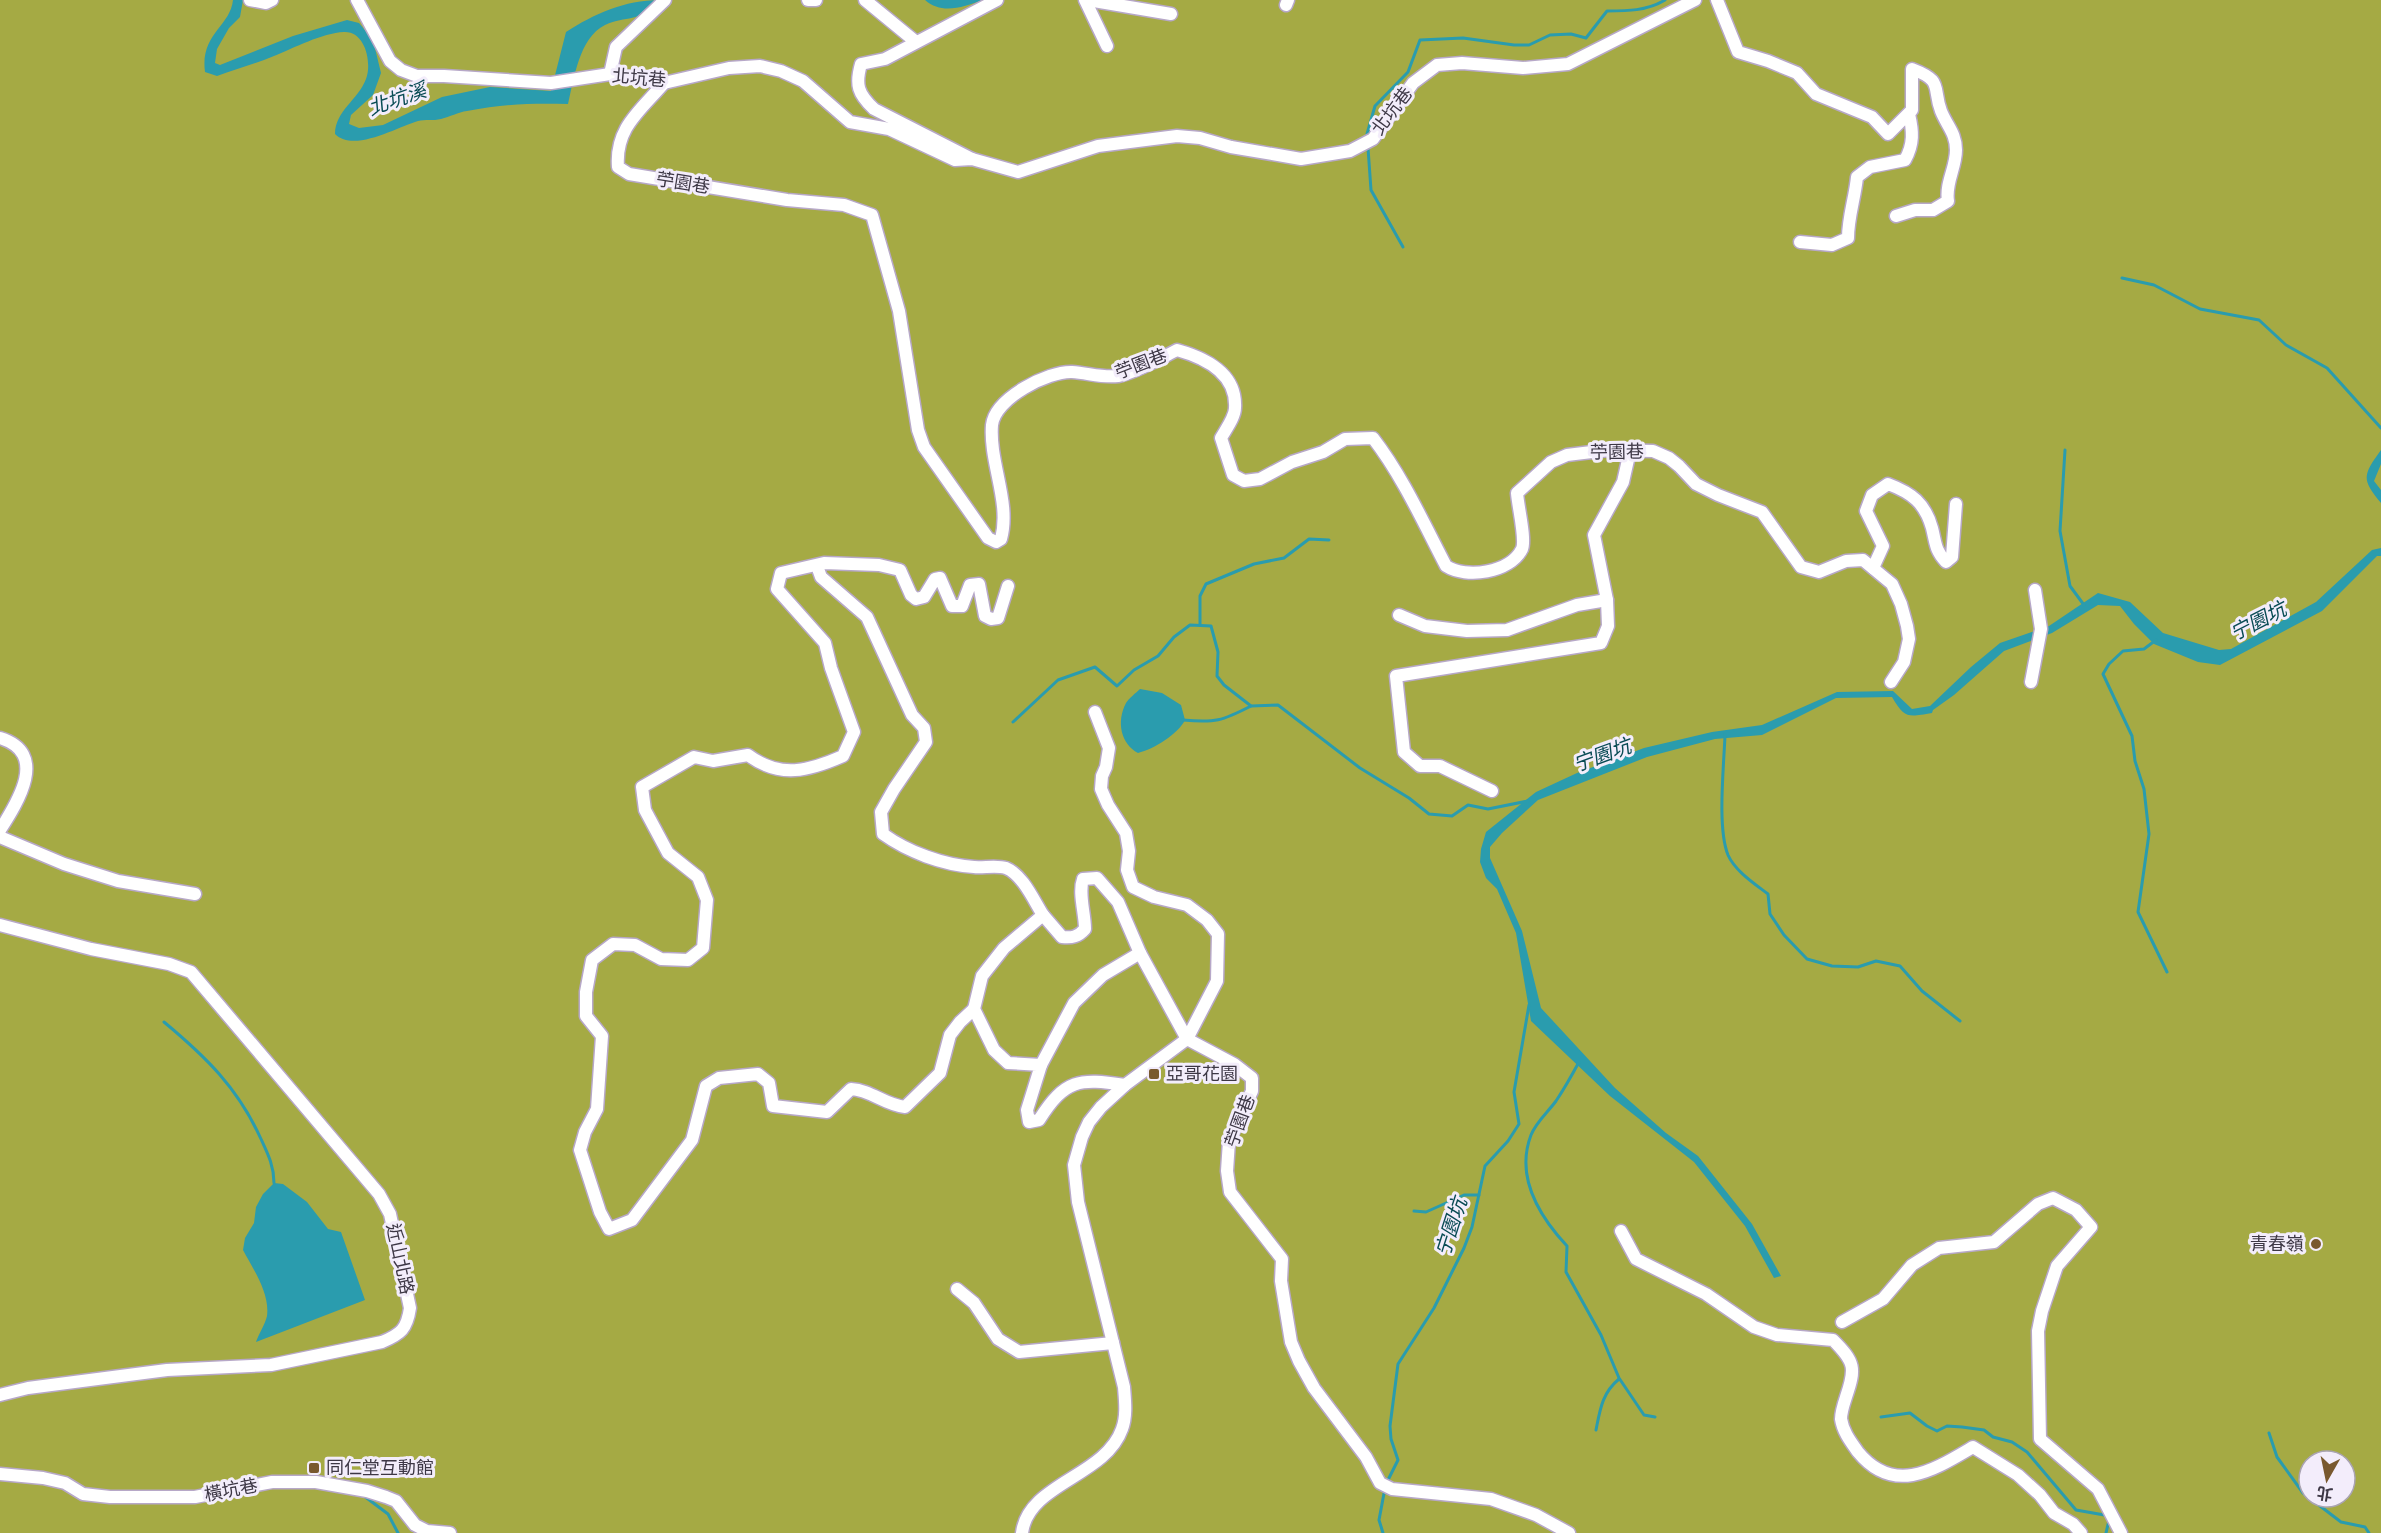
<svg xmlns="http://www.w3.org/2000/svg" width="2381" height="1533" font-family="'Source Serif 4','Noto Sans TC',serif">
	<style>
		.forest { fill: #a5aa44; fill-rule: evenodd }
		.water { fill: #2a9cae }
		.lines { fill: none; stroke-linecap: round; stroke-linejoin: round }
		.stream { stroke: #2a9cae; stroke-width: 3 }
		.minor-casing { stroke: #b7a8c8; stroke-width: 15 }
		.minor { stroke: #fff; stroke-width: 12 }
		.poi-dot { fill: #79592f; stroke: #f3edfb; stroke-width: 2 }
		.labels { text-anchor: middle; stroke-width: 6; stroke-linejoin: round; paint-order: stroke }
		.street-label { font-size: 18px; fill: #3d3745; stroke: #f3edfb }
		.poi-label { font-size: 18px; fill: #3d3745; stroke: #f3edfb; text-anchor: start }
		.water-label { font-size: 20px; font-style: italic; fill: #094b54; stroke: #f3edfb }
	</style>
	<rect width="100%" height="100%" fill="#ebdbfd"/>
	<path class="forest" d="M0 0H2381V1533H0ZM2309 1461H2345V1497H2309Z"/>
	<g class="water">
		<path d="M233 0H243L240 17 229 28 217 49 215 63 220 65 293 36 347 20 359 23 373 40 381 73 373 95 351 115 349 124 359 128 383 125 442 97 490 87 551 91 566 32C594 14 625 0 659 0 638 24 627 15 605 25 579 38 574 79 568 104 531 103 504 104 467 111 458 112 450 117 441 119 433 121 425 119 418 121 397 127 354 153 335 134 335 111 358 100 366 79 372 64 366 31 344 32 322 33 294 48 274 56 255 64 236 69 217 76L205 72C200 34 230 27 233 0Z"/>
		<path d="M925 0H983C963 7 942 15 925 0Z"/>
		<path d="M2381 450V464L2374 481 2381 490V503C2361 479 2363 475 2381 450Z"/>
		<path d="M2381 548V556H2377L2322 611 2220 665 2198 662 2154 644 2134 624 2120 606 2098 605 2052 633 2004 651 1954 695 1933 710 1932 713C1908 717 1905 719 1892 697L1836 698 1762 735 1715 739 1647 757 1538 800 1502 833 1490 847V858L1522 931 1541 1008 1615 1088 1666 1133 1698 1156 1752 1224 1781 1276 1774 1278 1745 1226 1694 1162 1610 1096 1531 1021 1516 933 1497 889 1486 878 1480 862 1481 849 1486 832 1536 792 1577 773 1644 748 1712 732 1762 725 1837 692 1893 691 1912 709 1930 706 1971 667 2000 643 2049 626 2098 593 2130 602 2163 633 2219 650 2231 649 2316 602 2372 550Z"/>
		<path d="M1140 689 1162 693 1181 705 1185 720C1178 734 1154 749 1138 753 1121 744 1116 722 1126 703 1129 698 1136 693 1140 689Z"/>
		<path d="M274 1183 283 1184 307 1202 328 1229 341 1232 365 1300 256 1342C259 1333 265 1325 267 1316 270 1293 253 1269 243 1250L245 1238 254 1223 256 1207 263 1194Z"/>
	</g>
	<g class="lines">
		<g class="stream">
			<path d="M1367 134 1375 106 1408 72 1420 40 1463 38 1514 45H1529L1550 35 1571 34 1586 38 1607 11C1627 11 1647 11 1665 0"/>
			<polyline points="1368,148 1371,190 1403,247"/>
			<polyline points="2122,278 2154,285 2200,309 2259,320 2286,345 2327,368 2381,428"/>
			<polyline points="2065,450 2060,531 2070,586 2084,605"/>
			<polyline points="1200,625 1200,596 1206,584 1254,564 1284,558 1309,539 1329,540"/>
			<polyline points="2156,640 2144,649 2123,651 2109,664 2103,674 2132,736 2135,761 2144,789 2149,834 2138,912 2167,972"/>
			<path d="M1183 720C1215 723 1222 721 1251 706"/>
			<polyline points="1013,722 1058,680 1095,667 1117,686 1134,670 1158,656 1174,637 1190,625 1211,626 1218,652 1217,676 1224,685 1251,706 1278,705 1360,768 1409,798 1429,814 1452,816 1468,805 1488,809 1528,801"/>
			<path d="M1725 735C1724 765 1717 828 1728 855 1735 871 1755 884 1768 894L1770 914 1784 935 1807 959 1832 966 1858 967 1876 961 1900 966 1922 991 1960 1021"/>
			<path d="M164 1022C206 1057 238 1088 261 1139 268 1154 274 1166 274 1183"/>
			<path d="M1579 1062C1572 1075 1564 1089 1556 1101 1548 1112 1536 1122 1531 1135 1515 1177 1539 1216 1567 1246L1566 1272 1601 1335 1619 1378 1644 1415 1655 1417"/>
			<polyline points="1414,1211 1426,1212 1464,1195 1479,1195"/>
			<polyline points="1881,1417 1910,1413 1927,1426 1937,1431 1947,1426 1962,1427 1984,1430 1993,1437 2012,1442 2027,1452 2076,1510 2110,1516 2106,1533"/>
			<path d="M1596 1430C1600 1410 1602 1393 1619 1379"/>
			<polyline points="2269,1433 2277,1457 2303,1493 2341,1522 2365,1527 2369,1533"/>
			<polyline points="1387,1482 1398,1460 1391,1439 1390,1426 1398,1364 1434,1308 1464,1248 1472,1227 1485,1166 1508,1141 1519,1124 1514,1092 1529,1005"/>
			<polyline points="364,1496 388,1514 398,1533"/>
			<polyline points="1383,1533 1379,1520 1385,1488"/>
		</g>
		<defs>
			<g id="minor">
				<polyline points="250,0 266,3 272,0"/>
				<polyline points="357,0 390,61 401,70 417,76 444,76 551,83 610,74 664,83 729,68 760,66 781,71 803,81 850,122 889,129 955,160 972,159 1018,172 1098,146 1177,136 1200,138 1231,147 1301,159 1350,151 1373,139 1413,83 1437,65 1462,63 1523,68 1568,64 1695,0"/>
				<polyline points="808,0 816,0"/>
				<polyline points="865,0 916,42"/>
				<polyline points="1085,0 1107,46"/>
				<polyline points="1088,0 1171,14"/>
				<path d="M1717 0 1738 52 1768 61 1797 73 1816 94 1872 117 1888 134 1912 110V69C1944 81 1932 87 1941 111 1947 126 1956 133 1956 150 1956 168 1945 183 1948 201L1933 210H1915L1896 216"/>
				<polyline points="1286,5 1288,0"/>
				<polyline points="610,74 616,47 665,0"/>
				<path d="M664 83C640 111 615 128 618 167L629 174 787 200 844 205 872 215 899 311 918 430 924 447 988 538 996 542 1001 539C1011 502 989 463 992 425 995 398 1048 371 1072 372 1088 373 1102 378 1118 376 1135 373 1161 358 1177 350 1206 358 1237 374 1235 408 1235 417 1226 429 1221 438L1233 475 1244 481 1260 479 1292 462 1323 452 1345 439 1373 438C1403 477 1423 522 1446 566 1466 579 1510 573 1522 549 1526 539 1518 507 1517 493L1551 462 1567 455 1608 450 1653 451 1669 458 1679 466 1696 484 1718 495 1762 512 1801 567 1819 572 1846 561 1863 560 1892 584 1901 604 1907 626 1909 639 1904 662 1891 682"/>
				<path d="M972 159 874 109C858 94 855 85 861 64L885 59 997 0"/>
				<path d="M1800 242 1832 245 1848 238C1848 217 1855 198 1857 177L1870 167 1905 160C1914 144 1913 131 1909 114"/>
				<path d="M817 566 821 577 867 617 912 715 924 728 926 742 894 789 881 812 883 834C908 852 943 865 974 867 983 868 997 865 1006 868 1023 875 1034 901 1043 915L1004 948 982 976 974 1009 994 1050 1008 1063 1041 1065 1027 1110 1029 1122 1039 1120C1065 1079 1079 1078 1125 1085"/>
				<path d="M1873 568 1883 546 1866 511 1872 495 1888 484C1912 493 1925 503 1932 528 1936 544 1935 550 1946 562L1952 557 1956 504"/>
				<polyline points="1399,615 1425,626 1467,631 1507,630 1577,605 1607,600"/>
				<polyline points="2031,682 2041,629 2035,590"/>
				<polyline points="1095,712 1109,748 1106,767 1102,776 1101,789 1108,805 1126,833 1129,851 1127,870 1133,887 1154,897 1187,905 1207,920 1218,934 1217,981 1187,1039"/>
				<path d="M0 738C49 753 18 802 0 830"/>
				<polyline points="1492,791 1440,766 1420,766 1404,752 1396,676 1601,643 1608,626 1607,600 1594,535 1623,482 1630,451"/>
				<polyline points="0,837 64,864 118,881 195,894"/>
				<path d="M1043 915 1062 937C1072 938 1078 937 1085 929 1085 913 1078 893 1083 879L1097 878 1118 902 1140 953 1187 1039"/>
				<path d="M0 925 91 949 169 964 191 972 379 1194 390 1214 410 1308C407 1329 401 1334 382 1342L271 1365 167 1370 28 1388 0 1395"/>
				<path d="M974 1009 960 1022 950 1035 940 1073 905 1107C885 1105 871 1090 851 1089L827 1112 773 1106 769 1083 758 1074 719 1078 706 1086 692 1140 632 1220 609 1229 600 1212 580 1150 585 1132 597 1109 602 1036 586 1016V992L592 960 613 944 635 945 661 959 688 960 703 948 707 900 698 877 668 853 645 810 642 787 694 757 713 761 748 755C780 779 809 771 843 756L854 732 831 668 825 643 777 589 781 573 824 563 879 565 900 570 911 595 916 599 924 597 935 579 940 578 952 606H962L970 585 979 584 985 616 991 619 998 618 1008 586"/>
				<polyline points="1041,1065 1074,1003 1103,975 1140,953"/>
				<path d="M1621 1231 1636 1259 1706 1294 1754 1327 1777 1335 1833 1340C1855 1362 1856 1368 1846 1397 1844 1403 1841 1412 1841 1419 1843 1432 1851 1442 1858 1452 1894 1496 1934 1470 1973 1447L2018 1475 2040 1495 2054 1513 2073 1524 2081 1533"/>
				<polyline points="957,1289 974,1303 998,1339 1019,1352 1113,1343"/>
				<polyline points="1842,1322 1883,1299 1912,1265 1939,1248 1994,1242 2038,1204 2053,1198 2076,1210 2091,1227 2057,1266 2042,1311 2038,1331 2040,1439 2098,1489 2121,1533"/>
				<polyline points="0,1474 43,1478 65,1483 83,1494 110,1497 195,1497 272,1482 316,1482 367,1491 386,1497 396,1501 415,1525 427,1531 450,1533"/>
				<path d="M1022 1533C1028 1483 1105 1477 1122 1429 1127 1416 1125 1400 1124 1387L1078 1202 1074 1165 1082 1137 1089 1122 1101 1107 1125 1085 1187 1039 1234 1064 1252 1078V1091L1229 1141 1227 1171 1230 1192 1282 1259 1281 1281 1291 1342 1299 1361 1314 1388 1366 1457 1380 1483 1392 1489 1491 1499 1536 1515 1569 1533"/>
			</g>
		</defs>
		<use href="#minor" class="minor-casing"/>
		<use href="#minor" class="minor"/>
	</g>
	<g class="poi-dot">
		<rect x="1148" y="1068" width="12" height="12" rx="3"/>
		<circle cx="2316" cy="1244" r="6"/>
		<rect x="308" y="1462" width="12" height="12" rx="3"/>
	</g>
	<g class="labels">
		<g class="street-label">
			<text transform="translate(639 78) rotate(5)" y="6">北坑巷</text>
			<text transform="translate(1392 111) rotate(-53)" y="6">北坑巷</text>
			<text transform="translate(683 183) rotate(9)" y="6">苧園巷</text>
			<text transform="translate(1141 364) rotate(-21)" y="6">苧園巷</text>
			<text transform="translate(1617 452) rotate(-1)" y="6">苧園巷</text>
			<text transform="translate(1240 1121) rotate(-70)" y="6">苧園巷</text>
			<text transform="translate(400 1259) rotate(78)" y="6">近山北路</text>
			<text transform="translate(231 1490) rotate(-11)" y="6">橫坑巷</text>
		</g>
		<g class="poi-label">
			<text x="1166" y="1080">亞哥花園</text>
			<text x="2304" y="1250" text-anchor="end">青春嶺</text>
			<text x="326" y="1474">同仁堂互動館</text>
		</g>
		<g class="water-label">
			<text transform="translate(397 99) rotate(-19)" y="7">北坑溪</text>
			<text transform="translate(2258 621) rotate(-27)" y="7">宁園坑</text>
			<text transform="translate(1602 755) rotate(-20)" y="7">宁園坑</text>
			<text transform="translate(1451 1227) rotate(-72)" y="7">宁園坑</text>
		</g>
	</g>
	<g transform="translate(2327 1479) rotate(189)"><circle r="28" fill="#f3edfb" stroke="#aaa4b2" stroke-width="1.5"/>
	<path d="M0-4.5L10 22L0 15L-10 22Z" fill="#79592f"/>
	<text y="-9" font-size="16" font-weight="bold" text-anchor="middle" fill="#3d3745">北</text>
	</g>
</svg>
